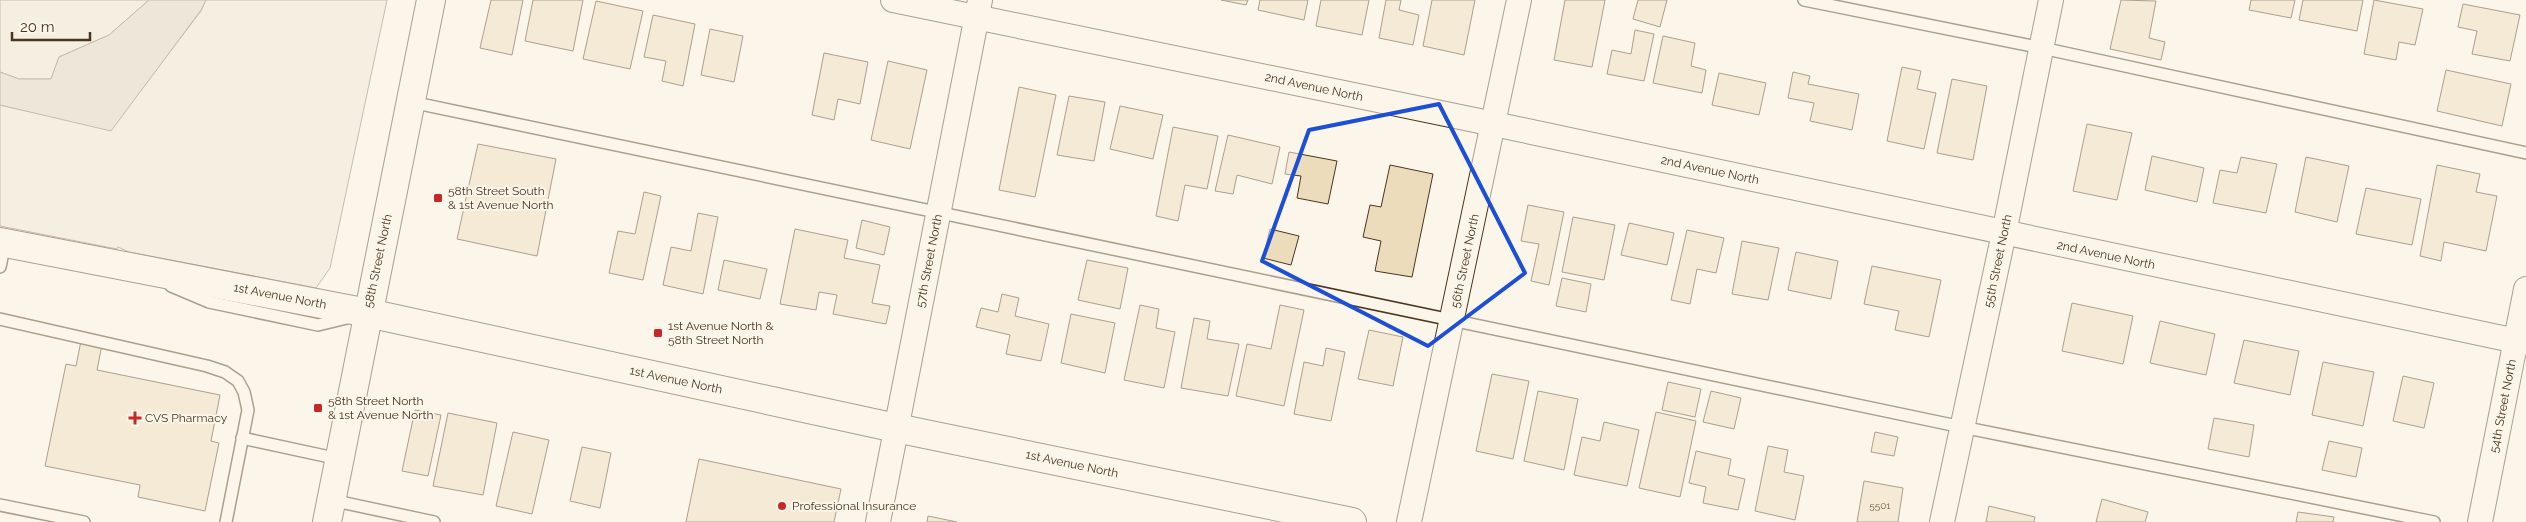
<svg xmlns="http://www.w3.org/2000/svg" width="2526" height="522" font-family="Raleway,sans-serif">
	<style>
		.green { fill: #ede6d9; stroke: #887966 }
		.water { fill: #dcd4c6; stroke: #887966 }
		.building { fill: #ecdcbc; stroke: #4a3520 }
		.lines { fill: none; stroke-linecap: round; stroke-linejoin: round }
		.service-casing { stroke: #4a3520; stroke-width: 14 }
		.minor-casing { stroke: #4a3520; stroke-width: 26 }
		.tertiary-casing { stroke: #4a3520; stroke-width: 30 }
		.primary-casing { stroke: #4a3520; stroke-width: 30 }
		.service { stroke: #fbf6e9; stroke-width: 11 }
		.minor { stroke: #fbf6e9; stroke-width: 24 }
		.tertiary { stroke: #fbf6e9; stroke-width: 28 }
		.primary { stroke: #fbf6e9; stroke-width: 28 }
		.marked { fill: none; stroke: #1d4ed8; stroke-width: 4; stroke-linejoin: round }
		.poi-dot { fill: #c62828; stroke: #fbf6e9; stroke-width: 2 }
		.labels { text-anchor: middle; stroke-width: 4; stroke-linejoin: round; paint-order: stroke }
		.number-label { font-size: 10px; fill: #725f47 }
		.street-label { font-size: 12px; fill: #4a3520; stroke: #fbf6e9 }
		.poi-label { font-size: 12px; fill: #4a3520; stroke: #fbf6e9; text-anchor: start }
	</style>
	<rect width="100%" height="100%" fill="#fbf6e9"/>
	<g class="green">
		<polygon points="0,0 149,0 109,35 59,57 51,79 19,79 0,72"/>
		<polygon points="206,0 387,0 330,268 316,288 129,252 118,247 117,249 0,226 0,105 111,130 201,11"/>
	</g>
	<polygon class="water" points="149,0 206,0 201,10 111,131 0,105 0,72 19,79 51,79 59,57 109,35"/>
	<g class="building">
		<polygon points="491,0 523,0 512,55 480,48"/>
		<polygon points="533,0 583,0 573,51 525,41"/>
		<polygon points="1221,0 1248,0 1246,5"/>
		<polygon points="1260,0 1308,0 1304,20 1258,10"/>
		<polygon points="1321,0 1369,0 1362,35 1316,26"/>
		<polygon points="1386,0 1401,0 1399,10 1419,15 1413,45 1379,38"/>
		<polygon points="1432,0 1475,0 1464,55 1423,46"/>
		<polygon points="1565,0 1605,0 1592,67 1554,60"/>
		<polygon points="1638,0 1667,0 1660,27 1633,19"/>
		<polygon points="2121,0 2156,1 2149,38 2165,42 2161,60 2110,49"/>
		<polygon points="2251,0 2295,0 2291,18 2249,10"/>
		<polygon points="2303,0 2363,0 2357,31 2299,20"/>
		<polygon points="2374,0 2423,9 2415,45 2399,42 2396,60 2364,54"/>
		<polygon points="596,1 643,11 630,69 583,59"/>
		<polygon points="2463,4 2520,15 2510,61 2472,54 2477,31 2458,27"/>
		<polygon points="653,15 695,24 683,86 662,81 666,61 644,57"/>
		<polygon points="710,29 743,36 734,82 701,75"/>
		<polygon points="1635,30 1654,34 1644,81 1607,74 1612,50 1631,54"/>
		<polygon points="1663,36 1695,43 1691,66 1706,70 1702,93 1653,83"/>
		<polygon points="824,53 868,62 860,104 838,99 834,120 812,115"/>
		<polygon points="888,61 927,70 910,149 871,140"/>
		<polygon points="1902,67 1921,71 1917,89 1936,93 1924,149 1887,141"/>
		<polygon points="2446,70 2511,84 2502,126 2437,111"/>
		<polygon points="1793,72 1810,76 1808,84 1859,94 1852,130 1810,121 1814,103 1788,98"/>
		<polygon points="1719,73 1766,83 1759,115 1712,105"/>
		<polygon points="1952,79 1987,86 1973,160 1937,153"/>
		<polygon points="1019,87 1056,95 1035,197 999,190"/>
		<polygon points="1069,96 1105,102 1094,161 1057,155"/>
		<polygon points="1120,106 1163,115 1153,159 1110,149"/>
		<polygon points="2087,124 2132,133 2117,200 2073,191"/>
		<polygon points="1173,127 1218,136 1207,189 1185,185 1178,221 1156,216"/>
		<polygon points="1228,135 1280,147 1272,184 1237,175 1233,194 1215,191"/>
		<polygon points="478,144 556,159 537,256 457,239"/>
		<polygon points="1289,152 1337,161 1328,204 1297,198 1301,176 1285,174"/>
		<polygon points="2152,156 2204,168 2197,202 2145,190"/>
		<polygon points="2241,157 2277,164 2266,213 2213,203 2220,170 2237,173"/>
		<polygon points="2306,157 2349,166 2337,222 2295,212"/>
		<polygon points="1390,165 1433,174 1412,277 1375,271 1381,241 1363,237 1370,205 1381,207"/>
		<polygon points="2437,165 2480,174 2476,192 2497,196 2486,251 2444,242 2441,261 2420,256"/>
		<polygon points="2366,188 2421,199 2412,245 2356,234"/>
		<polygon points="644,192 661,196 643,280 609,273 618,231 635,234"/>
		<polygon points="1528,205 1564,212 1549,285 1531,281 1539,244 1521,241"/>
		<polygon points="698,213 718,217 703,294 663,285 671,247 691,251"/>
		<polygon points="1573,217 1615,225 1604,280 1562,272"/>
		<polygon points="862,220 890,227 884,255 856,248"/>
		<polygon points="1629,223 1674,233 1667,265 1621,255"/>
		<polygon points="795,229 848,240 844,258 880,265 872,303 890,306 886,324 833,314 837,295 819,292 816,310 780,304"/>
		<polygon points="1270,229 1299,236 1291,265 1263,258"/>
		<polygon points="1687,230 1724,238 1716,273 1697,269 1690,304 1671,300"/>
		<polygon points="1742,241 1779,248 1768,300 1732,294"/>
		<polygon points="1796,252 1838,261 1831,299 1788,290"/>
		<polygon points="724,260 767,269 760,299 718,290"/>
		<polygon points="1087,260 1128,268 1120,309 1078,300"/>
		<polygon points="1872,266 1941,280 1929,337 1895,330 1899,311 1864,304"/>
		<polygon points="1562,278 1591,284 1586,312 1556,306"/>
		<polygon points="1002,294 1019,298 1015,316 1049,324 1041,361 1006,354 1010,335 976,327 981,308 998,312"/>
		<polygon points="2072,303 2133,316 2123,364 2062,351"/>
		<polygon points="1140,305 1159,309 1156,328 1175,332 1164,388 1124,380"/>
		<polygon points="1280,305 1304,310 1284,406 1236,396 1247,344 1271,349"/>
		<polygon points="1071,314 1115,323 1105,373 1061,363"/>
		<polygon points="1194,318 1210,321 1207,339 1239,344 1228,396 1181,388"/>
		<polygon points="2160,321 2215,334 2206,375 2150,363"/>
		<polygon points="1369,330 1403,337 1393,386 1358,379"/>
		<polygon points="2244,340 2299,351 2290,395 2234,383"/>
		<polygon points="81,341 102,345 97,370 220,395 211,441 219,443 205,511 138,497 140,485 45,466 66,364 76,366"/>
		<polygon points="1326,348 1345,352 1331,421 1294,414 1304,362 1323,366"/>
		<polygon points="2323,362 2374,372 2363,426 2312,415"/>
		<polygon points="1492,374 1529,381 1513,459 1476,451"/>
		<polygon points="2403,376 2434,383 2424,428 2393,421"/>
		<polygon points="1668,382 1701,389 1695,417 1662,410"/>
		<polygon points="1538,391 1578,399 1564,470 1524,461"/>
		<polygon points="1711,391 1741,398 1734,429 1703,422"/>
		<polygon points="415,410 441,415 428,476 402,471"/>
		<polygon points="1656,412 1696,421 1680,497 1639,488"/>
		<polygon points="448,413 497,423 483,495 433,486"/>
		<polygon points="2214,418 2254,425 2249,457 2208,449"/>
		<polygon points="1604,422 1639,430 1627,486 1574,475 1582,437 1600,441"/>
		<polygon points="513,432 549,440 532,514 496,506"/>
		<polygon points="1875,432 1898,437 1894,456 1871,452"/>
		<polygon points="2329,441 2362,448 2356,477 2322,470"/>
		<polygon points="1768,446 1788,450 1784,472 1804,476 1795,520 1755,511"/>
		<polygon points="582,447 611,453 600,508 570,501"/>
		<polygon points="1696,451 1731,459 1728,475 1745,479 1738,510 1703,503 1706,487 1689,483"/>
		<polygon points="699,459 841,489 834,522 686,522"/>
		<polygon points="1864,481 1903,488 1898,522 1857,522"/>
		<polygon points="2102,499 2148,512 2145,522 2096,522"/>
		<polygon points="1989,506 2035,517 2034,522 1986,522"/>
		<polygon points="2298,512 2334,517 2333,522 2296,522"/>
		<polygon points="928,516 957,522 927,522"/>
	</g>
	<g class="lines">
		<defs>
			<g id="service">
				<polyline points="1804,0 2042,48 2526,153"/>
				<polyline points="411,102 1962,427 2434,522"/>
				<polyline points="0,267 5,243"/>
				<polyline points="171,286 209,302 318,325 351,317"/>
				<polyline points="0,319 207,366 225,372 238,381 244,392 248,410 226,522"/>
				<polyline points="242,438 339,459"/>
				<polyline points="331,500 434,522"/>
				<polyline points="0,505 84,522"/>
			</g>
			<g id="minor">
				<polyline points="893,0 1494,124 2526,343"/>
				<polyline points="878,522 980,0"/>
				<polyline points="1409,522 1519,0"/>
				<polyline points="1942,522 2004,233 2051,0"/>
				<polyline points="2480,522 2526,289"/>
			</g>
			<polyline id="tertiary" points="327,522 431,0"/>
			<polyline id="primary" points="0,242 368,313 896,428 1352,522"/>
		</defs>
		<use href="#service" class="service-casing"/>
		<use href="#minor" class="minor-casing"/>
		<use href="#tertiary" class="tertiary-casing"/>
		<use href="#primary" class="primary-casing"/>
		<use href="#service" class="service"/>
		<use href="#minor" class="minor"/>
		<use href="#tertiary" class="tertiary"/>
		<use href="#primary" class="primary"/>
	</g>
	<path d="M0 0H2526V522H0ZM1439 104 1525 273 1428 346 1262 261 1309 130Z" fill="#fbf6e9" fill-opacity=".55" fill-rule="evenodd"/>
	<path class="marked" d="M1439 104 1525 273 1428 346 1262 261 1309 130Z"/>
	<g class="poi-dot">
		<rect x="433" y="193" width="10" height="10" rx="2.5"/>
		<rect x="653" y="328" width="10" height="10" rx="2.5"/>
		<rect x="313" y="403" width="10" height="10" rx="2.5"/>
		<path d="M132.5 410.5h5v5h5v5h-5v5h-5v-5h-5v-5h5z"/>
		<circle cx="782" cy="506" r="5"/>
	</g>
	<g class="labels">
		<g class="number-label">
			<text x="1880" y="509">5501</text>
		</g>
		<g class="street-label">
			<text transform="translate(1314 87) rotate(12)" y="4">2nd Avenue North</text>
			<text transform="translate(1710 170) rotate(12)" y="4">2nd Avenue North</text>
			<text transform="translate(2106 255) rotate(12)" y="4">2nd Avenue North</text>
			<text transform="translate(378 261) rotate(-78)" y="4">58th Street North</text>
			<text transform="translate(929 261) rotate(-79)" y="4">57th Street North</text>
			<text transform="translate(1465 261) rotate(-78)" y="4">56th Street North</text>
			<text transform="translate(1998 261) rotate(-78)" y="4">55th Street North</text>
			<text transform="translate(280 296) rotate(11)" y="4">1st Avenue North</text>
			<text transform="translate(676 380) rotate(12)" y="4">1st Avenue North</text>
			<text transform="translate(2503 406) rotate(-79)" y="4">54th Street North</text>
			<text transform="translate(1072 464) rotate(12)" y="4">1st Avenue North</text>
		</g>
		<g class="poi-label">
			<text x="448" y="195">58th Street South<tspan x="448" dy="14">&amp; 1st Avenue North</tspan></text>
			<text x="668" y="330">1st Avenue North &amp;<tspan x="668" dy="14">58th Street North</tspan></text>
			<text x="328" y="405">58th Street North<tspan x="328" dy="14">&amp; 1st Avenue North</tspan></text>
			<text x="145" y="422">CVS Pharmacy</text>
			<text x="792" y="510">Professional Insurance</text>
		</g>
	</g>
	<path d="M12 32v8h78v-8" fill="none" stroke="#4a3520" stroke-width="2.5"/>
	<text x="20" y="32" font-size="15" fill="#4a3520" stroke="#fbf6e9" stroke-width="4" paint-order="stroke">20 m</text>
</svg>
